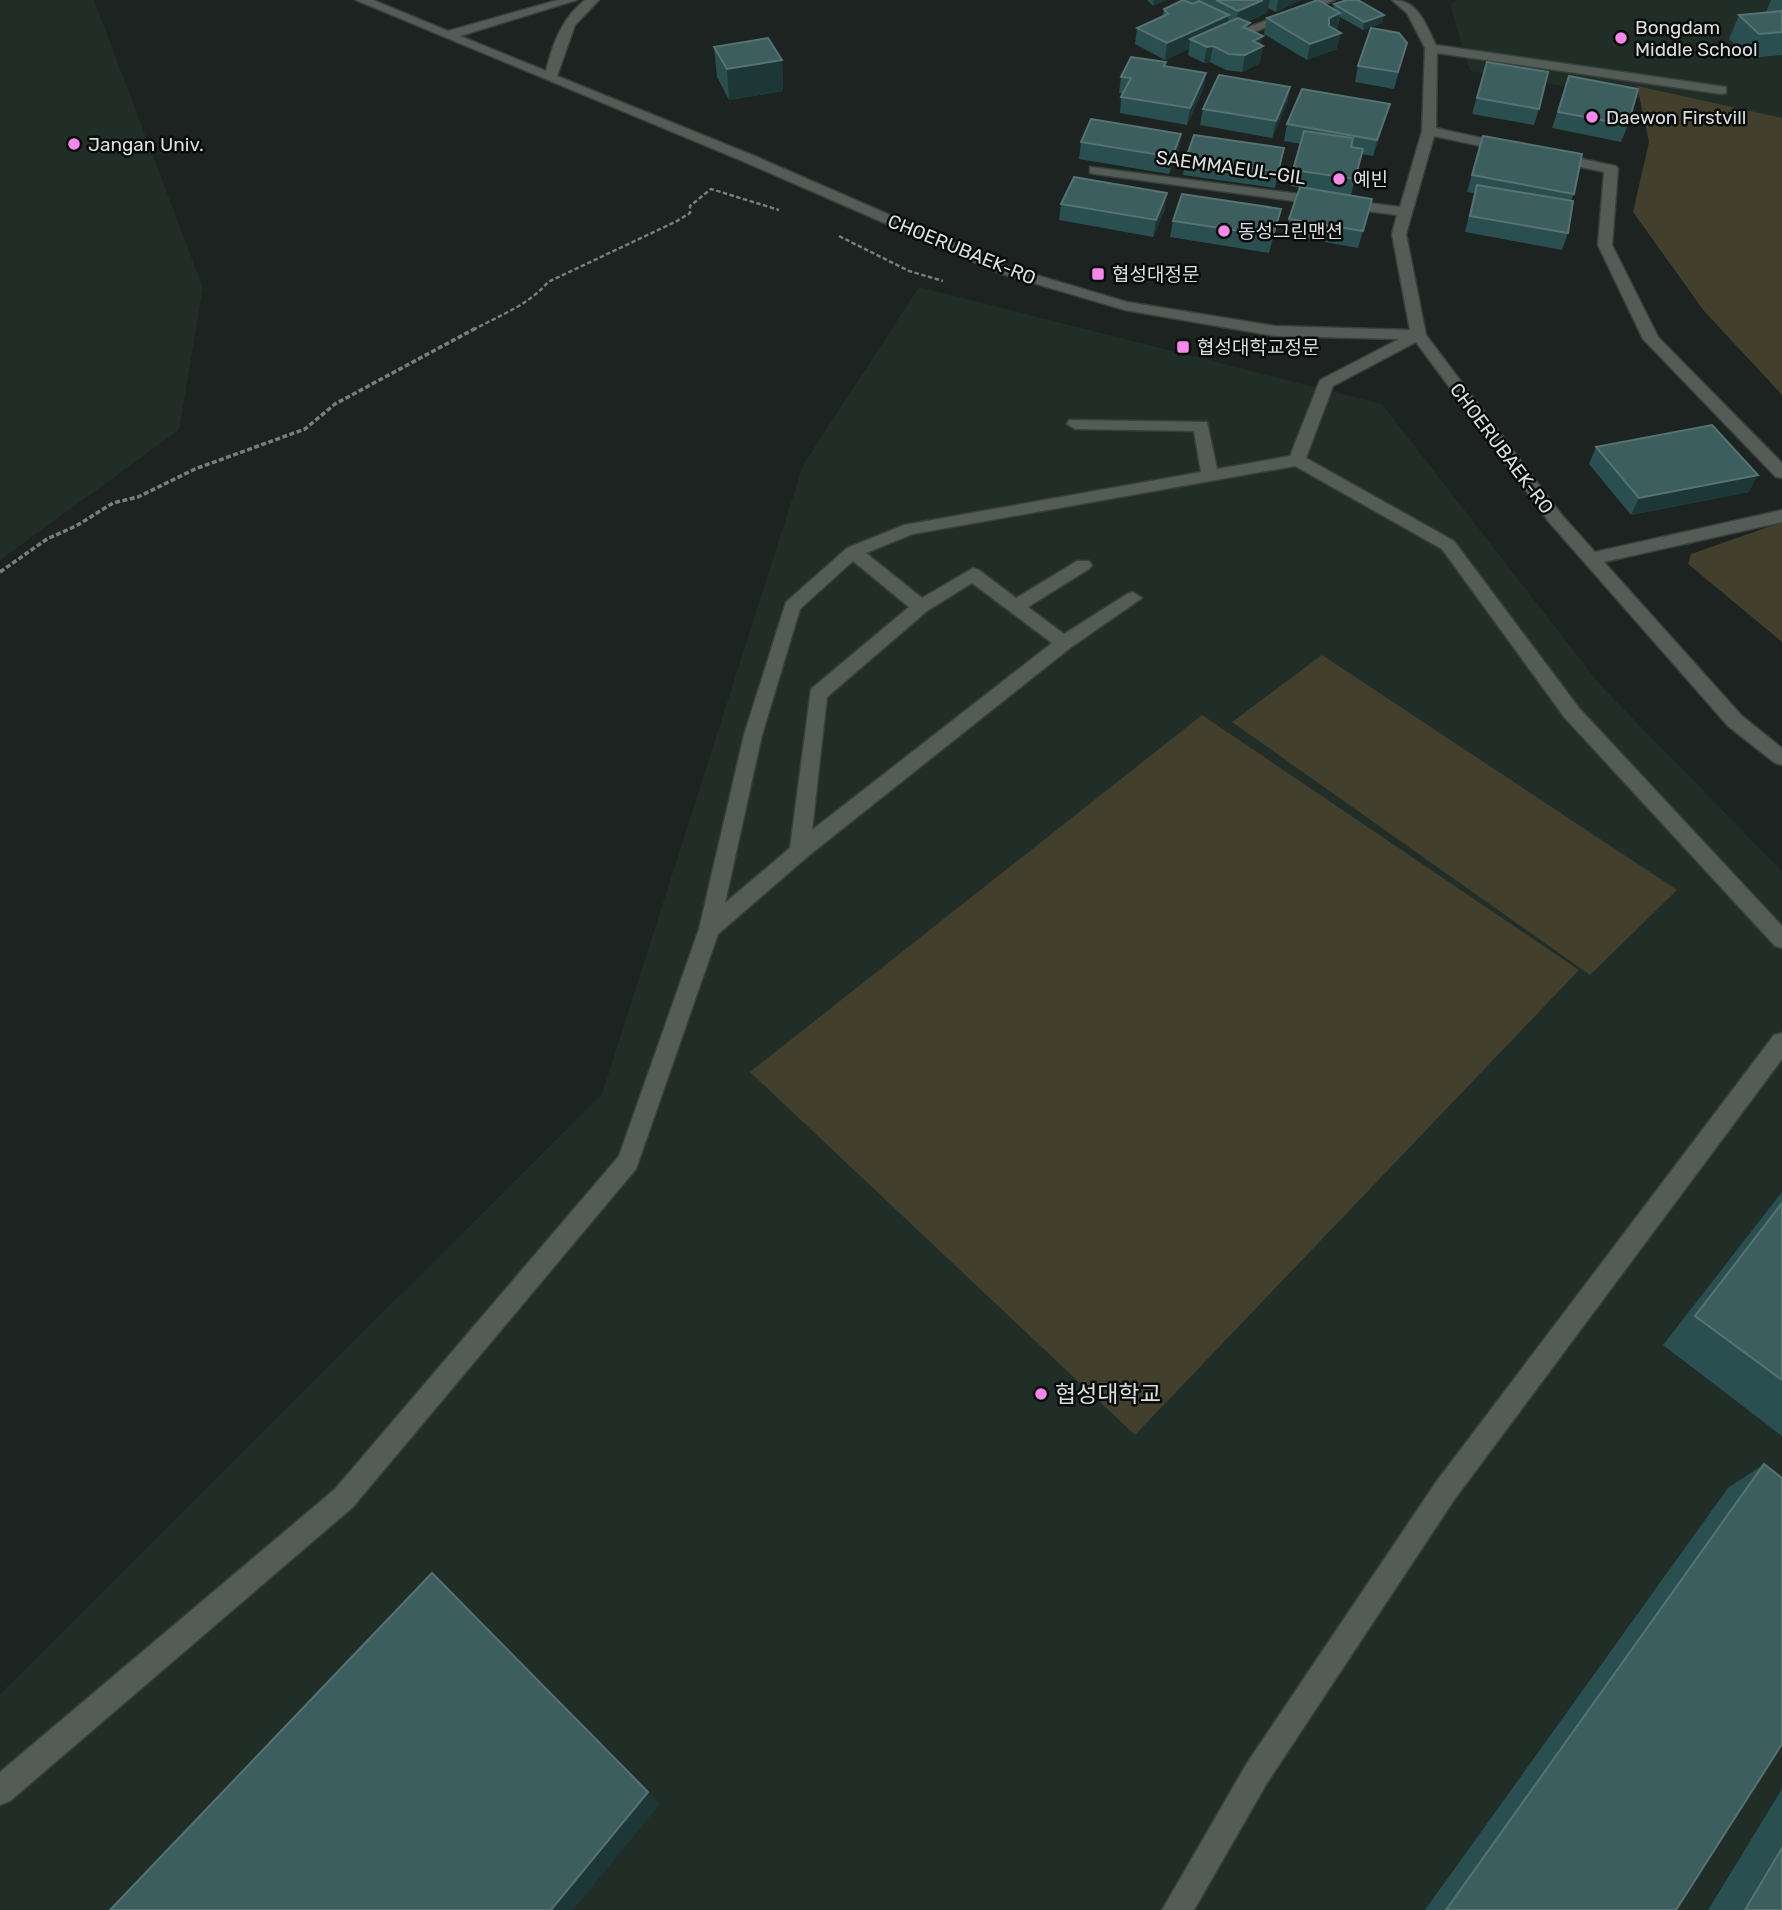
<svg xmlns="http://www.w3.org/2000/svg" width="1782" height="1910" font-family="Rubik,'Noto Sans KR',sans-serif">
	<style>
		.built { fill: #202e27 }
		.green { fill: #433f2d }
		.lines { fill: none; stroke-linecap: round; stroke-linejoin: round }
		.minor-casing { stroke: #393f3c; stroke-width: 3 }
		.path-far1 { stroke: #787e7b; stroke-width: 2.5; stroke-dasharray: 4.5 2.5; stroke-linecap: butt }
		.path { stroke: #787e7b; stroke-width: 3.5; stroke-dasharray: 5 2.5; stroke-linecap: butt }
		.minor { fill: #535c57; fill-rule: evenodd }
		.wall { fill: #2a4f50 }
		.shaded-wall { fill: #1d3736 }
		.building { fill: #3d5e5f; stroke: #567273; stroke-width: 2 }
		.poi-dot { fill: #f888ea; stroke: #090c0a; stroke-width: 2.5 }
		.labels { text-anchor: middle; stroke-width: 5; stroke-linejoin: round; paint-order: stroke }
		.far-poi-label { font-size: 19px; fill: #dadfdd; stroke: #090c0a; text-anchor: start }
		.far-street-label { font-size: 19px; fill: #dadfdd; stroke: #090c0a }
		.poi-label { font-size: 23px; fill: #dadfdd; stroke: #090c0a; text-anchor: start }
	</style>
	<rect width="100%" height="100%" fill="#1c2320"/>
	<g class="built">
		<polygon points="0,0 94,0 203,288 179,430 0,560"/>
		<polygon points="1456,0 1782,0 1782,121 1470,71 1450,5"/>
		<polygon points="919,287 1382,404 1601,686 1782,871 1782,1910 0,1910 0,1694 602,1094 803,465"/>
	</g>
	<g class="green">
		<polygon points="1637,86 1782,118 1782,395 1704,311 1633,212 1649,142"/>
		<polygon points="1782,522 1782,642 1688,564 1691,554"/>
		<polygon points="1322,655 1677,890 1590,975 1232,722"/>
		<polygon points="1202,715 1579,970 1135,1435 750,1072"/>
	</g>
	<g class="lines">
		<defs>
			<g id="minor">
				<path d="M356 0H373L448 31 558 0H577L460 36 546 71C553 43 562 18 585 0H599L575 25 557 76 757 157 1009 267 1127 302 1275 326 1410 330 1392 234 1397 215 1095 174 1090 173V167L1400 207 1422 131 1425 48 1407 13 1392 0C1419 0 1425 24 1436 45L1726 87V93L1721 94 1437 53 1436 128 1509 144 1516 148 1509 152 1434 136 1406 234 1426 335 1561 514 1595 552 1782 510V522L1604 562 1742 716 1782 748V765L1775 763 1728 726 1549 522 1416 342 1333 386 1306 458 1454 541 1579 708 1782 926V948L1775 946 1565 718 1442 549 1295 466 913 534 866 553 922 598 973 568 979 570 1016 598 1077 561H1089L1092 565 1089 569 1028 607 1064 634 1127 594 1133 592 1142 598 1070 648 807 857 718 934 636 1169 353 1507 10 1801 0 1805V1772L335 1489 619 1156 699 929 744 735 786 602 847 548 904 525 1201 472 1194 431 1075 429 1067 424 1069 420 1207 422 1217 469 1290 456 1320 380 1399 339 1275 336 1125 310 999 273 747 163ZM853 561 909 607 811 689 790 848 725 903 762 735 800 609ZM972 583 1052 643 812 830 827 697 927 611Z"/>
				<polygon points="1318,0 1335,0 1254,32 1246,32 1244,29"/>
				<polygon points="1554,153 1616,166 1618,169 1612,245 1658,337 1782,463 1782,478 1776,477 1643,339 1598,245 1604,172 1549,160 1547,157"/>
				<polygon points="1782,1033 1782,1059 1454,1500 1267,1783 1194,1910 1162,1910 1247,1763 1436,1482 1774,1035"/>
			</g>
		</defs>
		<use href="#minor" class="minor-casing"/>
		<g class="path-far1">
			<polyline points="839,236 909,271 943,281"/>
			<path d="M473 330C498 316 529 305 548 282L677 221 690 213V206L711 189 779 210"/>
		</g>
		<polyline class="path" points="0,572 47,539 76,526 113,503 138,497 195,469 305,429 335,404 476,328"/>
		<use href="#minor" class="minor"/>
	</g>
	<g class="wall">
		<polygon points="1147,0 1166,0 1153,6"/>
		<polygon points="1187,0 1301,0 1276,12 1268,8 1267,13 1247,22 1249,30 1261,45 1260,63 1242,72 1226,70 1210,62 1204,63 1188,55 1189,49 1165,60 1135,44 1137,28 1162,17 1164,9"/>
		<polygon points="1771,0 1782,0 1782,55 1749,58 1729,39 1739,15 1766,12"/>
		<polygon points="1334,4 1384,15 1382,23 1363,30 1340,17 1337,30 1336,30 1337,49 1307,60 1264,34 1267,18 1333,9"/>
		<polygon points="1407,43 1394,89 1355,82 1358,66"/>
		<polygon points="714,47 782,60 783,91 729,100 717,77"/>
		<polygon points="1487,62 1539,109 1534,125 1472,114"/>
		<polygon points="1166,66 1206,73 1203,89 1187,125 1120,113 1121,97 1123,94 1119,93 1121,77"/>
		<polygon points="1569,76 1628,125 1621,142 1552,128"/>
		<polygon points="1290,87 1287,103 1272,138 1200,125 1203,109"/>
		<polygon points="1385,120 1373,156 1361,154 1351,195 1372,199 1358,248 1286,235 1289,219 1300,188 1290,186 1301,144 1284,141 1287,124"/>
		<polygon points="1081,142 1179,150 1169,174 1079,159"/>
		<polygon points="1284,148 1275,188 1183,175 1186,158"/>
		<polygon points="1478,153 1574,194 1571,201 1568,233 1562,250 1465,232 1474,193 1467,192"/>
		<polygon points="1061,204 1165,209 1153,237 1059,220"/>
		<polygon points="1281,209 1269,253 1170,237 1173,221"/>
		<polygon points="1596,447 1749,492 1631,515 1589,464"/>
		<polygon points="1782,1192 1782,1436 1663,1345"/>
		<polygon points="1764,1464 1676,1910 1425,1910 1728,1488"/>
		<polygon points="1782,1789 1782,1910 1708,1910"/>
	</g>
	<g class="shaded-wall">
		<polygon points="1154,0 1166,0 1153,6"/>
		<polygon points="1263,0 1270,0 1267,13 1235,27 1238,11"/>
		<polygon points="1278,0 1301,0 1276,12"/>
		<polygon points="1340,13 1337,30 1325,34 1329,18"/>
		<polygon points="1229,15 1226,32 1190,39 1189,49 1165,60 1167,43"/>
		<polygon points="1384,15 1382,23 1363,30 1364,22"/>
		<polygon points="1341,33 1337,49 1307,60 1310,44"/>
		<polygon points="1263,36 1260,48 1263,46 1260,63 1242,72 1245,55 1253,41"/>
		<polygon points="1213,46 1210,62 1204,63 1207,47"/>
		<polygon points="782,60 783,91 729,100 727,69"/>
		<polygon points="1206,73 1203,89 1187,125 1190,108"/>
		<polygon points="1290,87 1287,103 1272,138 1276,121"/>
		<polygon points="1390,104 1385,120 1373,156 1377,140"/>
		<polygon points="1181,134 1179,150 1169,174 1172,157"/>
		<polygon points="1167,193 1165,209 1153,237 1156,220"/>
		<polygon points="1281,209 1277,225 1269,253 1273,236"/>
		<polygon points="1758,475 1749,492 1631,515 1639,498"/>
		<polygon points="648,1792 660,1804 573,1910 551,1910"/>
	</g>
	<g class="building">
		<polygon points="1183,0 1193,4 1199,1 1229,15 1167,43 1137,28 1168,14 1164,9"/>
		<polygon points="1216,0 1263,0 1238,11"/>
		<polygon points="1318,0 1340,13 1329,18 1329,26 1341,33 1310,44 1267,18"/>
		<polygon points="1347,0 1358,0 1384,15 1364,22 1334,4"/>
		<polygon points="1782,11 1782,32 1759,34 1739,15"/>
		<polygon points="1238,18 1250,23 1243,27 1263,36 1253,41 1263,46 1245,55 1229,54 1213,46 1207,47 1190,39"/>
		<polygon points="1371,28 1399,33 1407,43 1398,72 1358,66"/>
		<polygon points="768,38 782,60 727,69 714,47"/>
		<polygon points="1131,57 1166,62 1164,66 1206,73 1190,108 1121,97 1131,78 1121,77"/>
		<polygon points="1487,62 1548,72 1539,109 1477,98"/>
		<polygon points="1219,75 1290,87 1276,121 1203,109"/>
		<polygon points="1569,76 1638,89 1628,125 1558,112"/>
		<polygon points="1302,89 1390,104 1377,140 1287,124"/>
		<polygon points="1091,119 1181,134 1172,157 1081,142"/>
		<polygon points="1304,131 1353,138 1351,147 1363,149 1355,179 1293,170"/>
		<polygon points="1194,135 1284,148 1278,172 1186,158"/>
		<polygon points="1483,136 1582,154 1574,194 1472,175"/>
		<polygon points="1074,177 1167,193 1156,220 1061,204"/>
		<polygon points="1477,185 1573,201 1568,233 1470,216"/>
		<polygon points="1300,187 1372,199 1363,231 1289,219"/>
		<polygon points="1182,194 1281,209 1273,236 1173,221"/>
		<polygon points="1712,425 1758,475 1639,498 1596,447"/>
		<polygon points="1782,1203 1782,1380 1695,1316"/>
		<polygon points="1764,1464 1782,1478 1782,1744 1676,1910 1446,1910"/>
		<polygon points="432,1573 648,1792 551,1910 110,1910"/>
		<polygon points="1782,1848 1782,1910 1745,1910"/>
	</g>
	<g class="poi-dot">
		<circle cx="1621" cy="38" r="7"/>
		<circle cx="1592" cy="117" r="7"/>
		<circle cx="74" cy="144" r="7"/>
		<circle cx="1339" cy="179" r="7"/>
		<circle cx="1224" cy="231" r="7"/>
		<rect x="1091" y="267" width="14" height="14" rx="3.5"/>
		<rect x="1176" y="340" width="14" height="14" rx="3.5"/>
		<circle cx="1041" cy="1394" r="7"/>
	</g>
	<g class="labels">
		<g class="far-poi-label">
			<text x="1635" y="34">Bongdam<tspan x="1635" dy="22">Middle School</tspan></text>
			<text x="1606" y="124">Daewon Firstvill</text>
			<text x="88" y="151">Jangan Univ.</text>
			<text x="1353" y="186">예빈</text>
			<text x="1238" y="238">동성그린맨션</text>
			<text x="1112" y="281">협성대정문</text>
			<text x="1197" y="354">협성대학교정문</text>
		</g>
		<g class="far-street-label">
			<text transform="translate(1231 167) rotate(8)" y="7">SAEMMAEUL-GIL</text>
			<text transform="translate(962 249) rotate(22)" y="7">CHOERUBAEK-RO</text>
			<text transform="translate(1502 448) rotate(53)" y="7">CHOERUBAEK-RO</text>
		</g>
		<g class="poi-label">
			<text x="1055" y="1402">협성대학교</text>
		</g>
	</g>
</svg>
